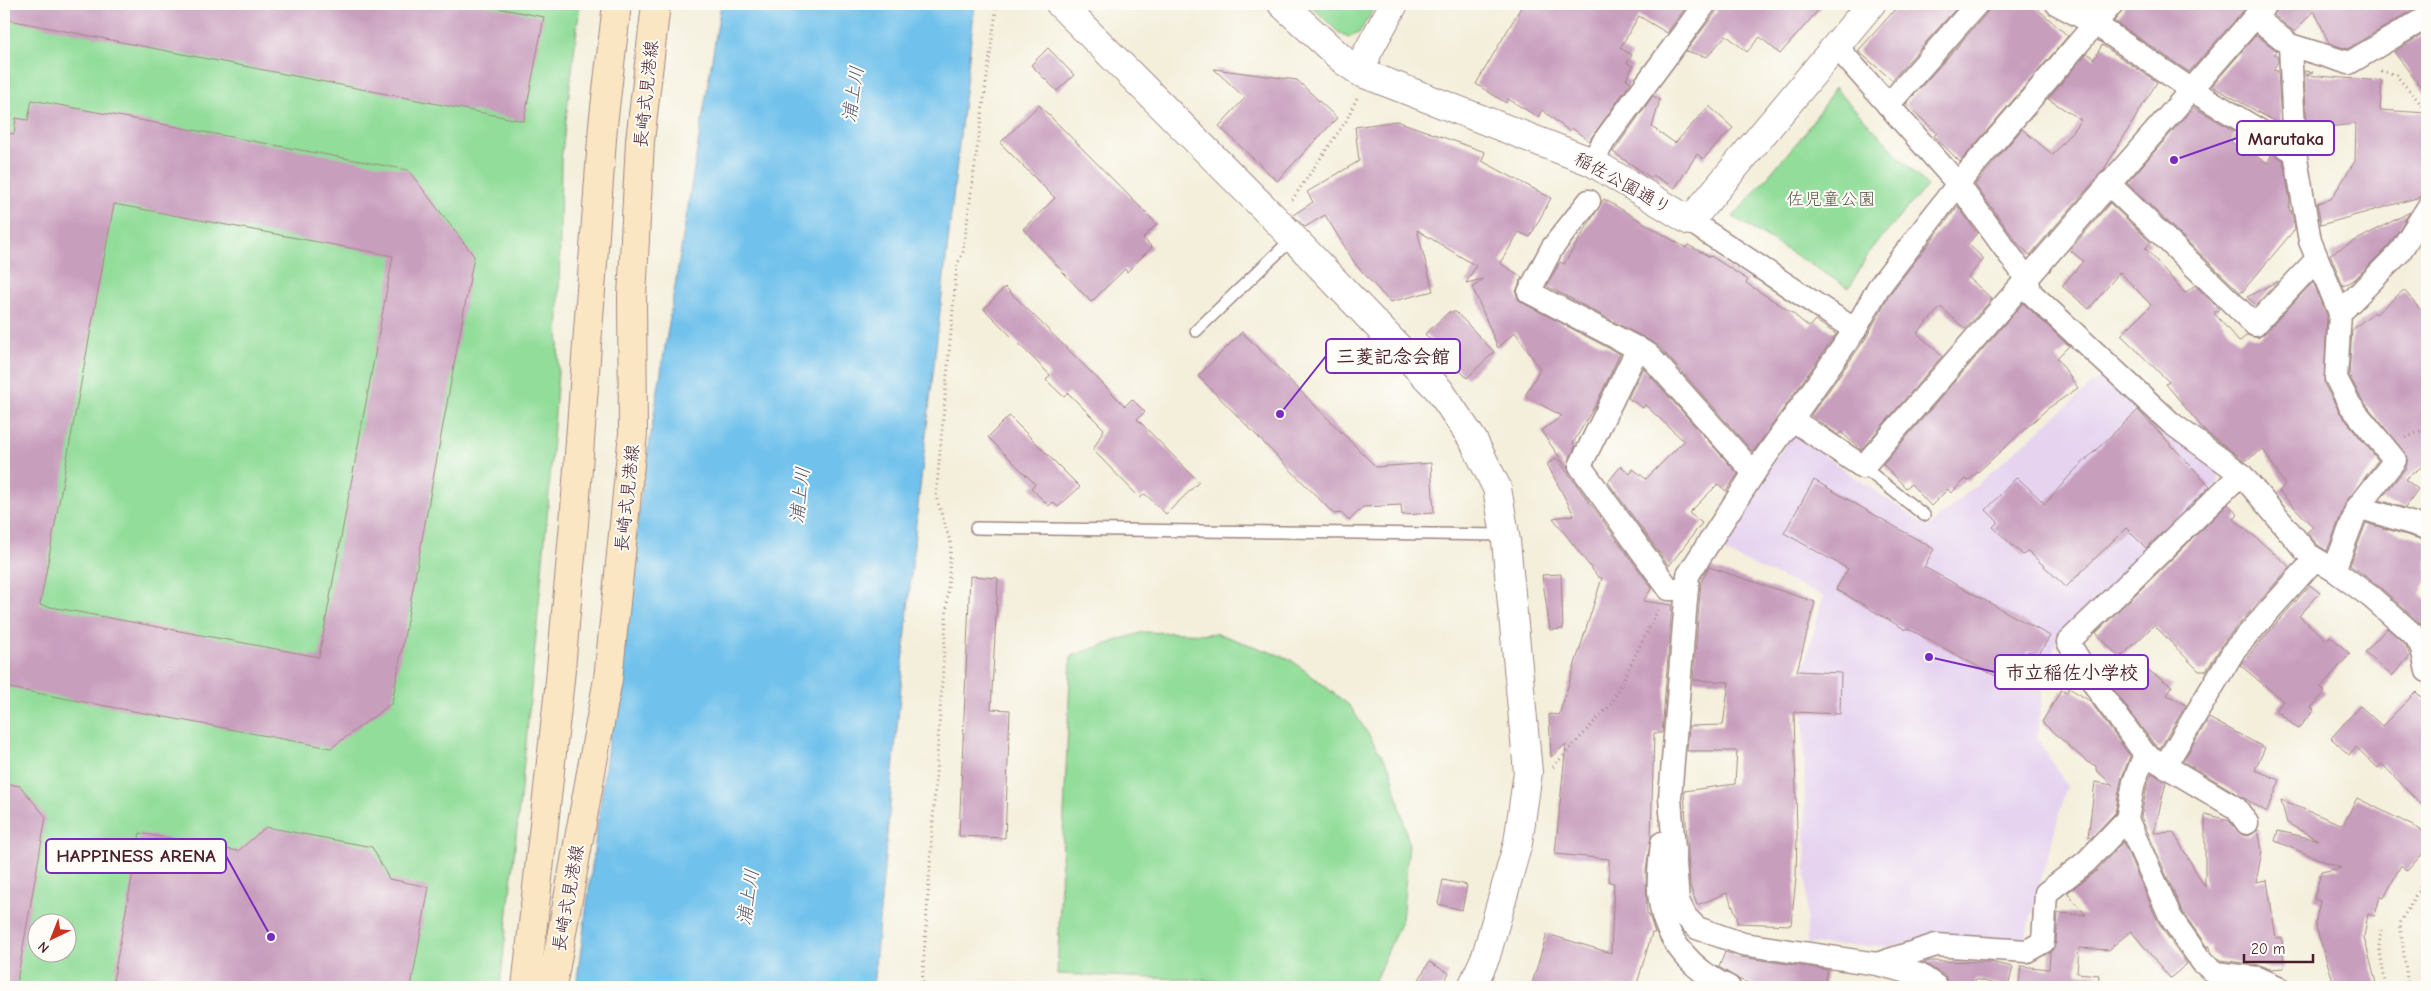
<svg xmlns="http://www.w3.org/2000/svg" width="2431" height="991" font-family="'Comic Neue','Klee One',sans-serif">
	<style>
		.built { fill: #e6d3f0 }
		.green { fill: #92dd9a; stroke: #6e7e62; fill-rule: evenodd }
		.water { fill: #70c1ec; stroke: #5d708c }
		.building { fill: #c89ebd; fill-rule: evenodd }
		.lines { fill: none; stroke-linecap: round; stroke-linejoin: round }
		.service-casing { stroke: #9f8783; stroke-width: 14 }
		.minor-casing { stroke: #9f8783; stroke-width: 25 }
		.tertiary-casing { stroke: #9f8783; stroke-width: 30 }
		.secondary-casing { stroke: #9f8783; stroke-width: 30 }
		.path { stroke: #9f8783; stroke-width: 3; stroke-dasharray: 1 4; stroke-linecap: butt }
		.service { stroke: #fff; stroke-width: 11 }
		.minor { stroke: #fff; stroke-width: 22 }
		.tertiary { stroke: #fff; stroke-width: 28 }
		.secondary { stroke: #fbe6c4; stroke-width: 28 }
		.labels { text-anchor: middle; stroke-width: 4; stroke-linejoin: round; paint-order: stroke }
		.street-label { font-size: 18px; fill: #4a1f2b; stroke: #fdfcf7 }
		.park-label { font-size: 18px; fill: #60584c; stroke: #fdfcf7 }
		.water-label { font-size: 19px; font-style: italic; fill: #57586f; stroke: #fdfcf7 }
		.leader { fill: none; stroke: #7b2cbf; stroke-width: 2 }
		.callout-dot { fill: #7b2cbf; stroke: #fdfcf7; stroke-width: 2 }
		.callout { fill: #fdfcf7; stroke: #7b2cbf; stroke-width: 2 }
		.callout-label { font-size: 19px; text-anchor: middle; font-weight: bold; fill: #4a1f2b }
	</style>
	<rect width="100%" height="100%" fill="#fdfcf7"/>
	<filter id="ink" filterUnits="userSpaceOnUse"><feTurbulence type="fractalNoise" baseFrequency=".02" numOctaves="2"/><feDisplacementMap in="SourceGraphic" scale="10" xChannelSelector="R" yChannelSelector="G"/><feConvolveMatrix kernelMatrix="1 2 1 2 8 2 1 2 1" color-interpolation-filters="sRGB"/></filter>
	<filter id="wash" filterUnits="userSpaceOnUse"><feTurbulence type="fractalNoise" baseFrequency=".0096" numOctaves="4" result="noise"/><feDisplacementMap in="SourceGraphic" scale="20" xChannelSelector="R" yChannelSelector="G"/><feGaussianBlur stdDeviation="1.12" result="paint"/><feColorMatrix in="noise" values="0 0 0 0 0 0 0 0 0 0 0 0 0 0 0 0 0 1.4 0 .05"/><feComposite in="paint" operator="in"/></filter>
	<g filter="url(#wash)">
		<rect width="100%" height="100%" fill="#f4efdb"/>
		<polygon class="built" points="2105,373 2160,424 2219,472 2218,484 2056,642 2044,681 2037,738 2067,786 2027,932 2023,941 1924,939 1888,947 1807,944 1803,673 1823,596 1717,549 1792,434 1928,527"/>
		<g class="green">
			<path d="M4 4H580L561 161 558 372 548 506 526 743 500 987H4ZM38 924H68V954H38Z"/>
			<polygon points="1309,4 1377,4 1359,33 1348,38 1338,32"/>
			<polygon points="1835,88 1927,186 1871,249 1849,288 1733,217 1805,133"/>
			<polygon points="1143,632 1219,634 1290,659 1350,706 1391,770 1409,844 1402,919 1372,987 1057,974 1071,656"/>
		</g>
		<polygon class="water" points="721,4 975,4 916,523 873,987 576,987 642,488"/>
		<g id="blocks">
			<g class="building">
				<polygon points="4,4 477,4 544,17 524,121 4,19"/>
				<polygon points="1523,4 1674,4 1684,10 1667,33 1639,16 1620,48 1632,55 1627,63 1633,66 1626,79 1631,82 1589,141 1572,128 1569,131 1542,110 1538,117 1508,99 1506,103 1476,84"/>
				<polygon points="1718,4 1824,4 1780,54 1760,37 1747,52 1726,35 1707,57 1686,51 1716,12"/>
				<polygon points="1900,4 1960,4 1892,80 1858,51"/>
				<polygon points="1990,4 2032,4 2068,36 1960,162 1934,136 1937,133 1906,104 1987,13"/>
				<polygon points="2125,4 2249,4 2189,72 2114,21 2122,12"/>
				<polygon points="2279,4 2427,4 2420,6 2347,49 2329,43 2314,10 2295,32 2274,15"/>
				<polygon points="2427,32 2427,95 2394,52"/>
				<polygon points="2256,35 2277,51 2274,54 2277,56 2278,62 2273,70 2278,71 2281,125 2212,86"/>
				<polygon points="2102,45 2157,82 2103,171 2030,255 2020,246 1975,185 2022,129 2053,155 2081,120 2048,99 2087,53 2094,59"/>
				<polygon points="1048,48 1074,75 1057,91 1031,65"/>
				<polygon points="1214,69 1297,80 1337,118 1277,181 1219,126 1245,98"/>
				<polygon points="2304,71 2313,72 2306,75 2382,81 2380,110 2427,113 2427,195 2321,225 2317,203 2331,199 2355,161 2356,124 2307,129"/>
				<polygon points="1653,96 1660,100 1652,127 1675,143 1709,106 1733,128 1703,159 1697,154 1675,188 1653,175 1651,178 1613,152"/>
				<path d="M32 100 408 170 474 256 392 703 331 748 4 687V132L14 134 16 118 28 120ZM114 204 393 256 319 657 40 605Z"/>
				<polygon points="1039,105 1157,224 1143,238 1152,247 1127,272 1125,269 1091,302 1023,229 1055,198 1000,143"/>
				<polygon points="2194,107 2236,132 2231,142 2268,163 2272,153 2283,160 2290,201 2289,211 2291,210 2295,229 2242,292 2240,292 2127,183"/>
				<polygon points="1397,121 1485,152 1482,161 1551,198 1530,237 1519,232 1500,263 1522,277 1516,292 1518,299 1523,303 1620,354 1596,404 1573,443 1575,446 1567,468 1541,431 1562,416 1525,396 1540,369 1515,332 1498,348 1473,288 1483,279 1466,283 1476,266 1417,230 1433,291 1390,302 1356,265 1325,215 1305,227 1293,215 1313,202 1307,192 1359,161 1355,127"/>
				<polygon points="1604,199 1686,248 1688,245 1710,257 1711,256 1748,280 1746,283 1791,312 1809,327 1815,320 1836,334 1753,452 1658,345 1547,286 1560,262 1564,264"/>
				<polygon points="2110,203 2151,243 2145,248 2185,293 2195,285 2219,309 2214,313 2239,342 2247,335 2258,338 2264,334 2313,282 2327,315 2324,384 2340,413 2378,460 2346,502 2327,551 2318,545 2307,532 2313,527 2279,491 2285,485 2263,449 2245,461 2205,431 2166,384 2169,382 2121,335 2151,305 2120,272 2089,309 2062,286 2083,261 2070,250"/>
				<polygon points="1958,206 1977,233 1968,244 1984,259 1968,277 1992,299 1965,329 1941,307 1917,333 1942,356 1861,450 1841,432 1838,435 1811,415 1866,338 1889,295"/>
				<polygon points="2410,212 2389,245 2354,280 2343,286 2330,254"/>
				<polygon points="2278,281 2256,305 2247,297"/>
				<polygon points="1005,287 1125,406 1132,399 1145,412 1137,419 1199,482 1166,514 1145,494 1140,498 1093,450 1104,429 1068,393 1064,397 1046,380 1050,375 984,309"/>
				<polygon points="2404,290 2427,318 2427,463 2405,479 2418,489 2405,508 2380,500 2406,468 2408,457 2361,398 2349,375 2352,330 2374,312 2376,314"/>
				<polygon points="2023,303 2069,346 2057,358 2078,388 2047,409 1968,481 1966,479 1951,493 1948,489 1931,506 1911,484 1906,488 1883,464"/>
				<polygon points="1449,312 1456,312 1494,352 1467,378 1425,334"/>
				<polygon points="1242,332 1376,467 1431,463 1434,513 1402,515 1401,505 1363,507 1349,521 1341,513 1334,514 1198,376"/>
				<polygon points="1643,368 1738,474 1726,491 1718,484 1689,513 1702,523 1669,566 1608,482 1621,466 1630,474 1633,469 1646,479 1684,441 1645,405 1643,408 1628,398"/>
				<polygon points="2138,410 2210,486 2146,548 2126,528 2066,587 2028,551 2023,555 2013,546 1993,527 1998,522 1986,510 2017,477 2045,504 2073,472"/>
				<polygon points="1009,416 1080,487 1058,507 1053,502 1049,506 1031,488 1035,484 988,437"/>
				<polygon points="1557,458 1652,588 1643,601 1672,605 1662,733 1654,733 1651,837 1646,871 1647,915 1649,915 1655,933 1652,933 1636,987 1531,987 1547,934 1611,953 1614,883 1609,882 1609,859 1555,854 1566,744 1551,757 1549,714 1559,715 1602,578 1598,577 1553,518 1574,515 1547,464"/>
				<polygon points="1814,480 1934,549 1924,567 2050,636 2039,654 2028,651 2010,684 1907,628 1906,630 1836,589 1848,569 1784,533"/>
				<polygon points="2228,504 2238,515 2234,519 2290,567 2225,640 2206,671 2199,671 2154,625 2120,658 2096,633"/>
				<polygon points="2366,523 2427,541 2427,580 2420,594 2427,600 2427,623 2424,627 2380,587 2350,565"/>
				<polygon points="1709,567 1815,602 1797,671 1841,673 1840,714 1794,712 1797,834 1796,878 1791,925 1737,923 1737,916 1727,893 1697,905 1690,886 1684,791 1735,784 1737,751 1687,751 1689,726 1723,725 1729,682 1693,680 1701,582"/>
				<polygon points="1561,574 1563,629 1550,630 1542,575"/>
				<polygon points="970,576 998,578 991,709 1010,710 1005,838 959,836"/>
				<polygon points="2310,585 2320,593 2299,616 2327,640 2330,636 2350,654 2321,687 2325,692 2311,708 2314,710 2298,729 2276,710 2283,701 2240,665"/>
				<polygon points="2387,628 2406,645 2410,656 2392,676 2365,652"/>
				<polygon points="2136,659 2149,671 2172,686 2167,695 2186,705 2160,748 2154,744 2111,686"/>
				<polygon points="2069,688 2090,701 2130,756 2121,780 2115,813 2091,838 2088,837 2095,782 2113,785 2096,770 2096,766 2087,762 2042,722 2061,690 2067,693"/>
				<polygon points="2416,692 2427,703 2427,810 2382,764 2378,768 2356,747 2349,755 2331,738 2360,706 2382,726"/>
				<polygon points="2209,718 2265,748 2255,770 2280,780 2267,812 2183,761"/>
				<polygon points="2152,773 2166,782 2154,833 2173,832 2205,887 2205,814 2228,820 2242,835 2249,836 2258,830 2262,851 2256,882 2267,880 2276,938 2282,938 2284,968 2270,969 2260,965 2220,960 2212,953 2209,945 2207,947 2182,911 2141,817 2147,786"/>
				<polygon points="4,783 20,786 46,817 16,987 4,987"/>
				<polygon points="2357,798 2427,833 2427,849 2407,871 2401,865 2384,898 2380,896 2375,916 2368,914 2364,937 2377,987 2335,987 2315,924 2320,901 2314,899 2321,872 2341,868 2275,841 2278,831 2318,840 2287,823 2281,800 2343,825"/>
				<polygon points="266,827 372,847 389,879 429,887 411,987 112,987 140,833 238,851"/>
				<polygon points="2123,842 2159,924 2187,964 2170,978 2131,931 2108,950 2079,948 2077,973 2099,975 2098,987 2048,987 2019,984 2021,966 2049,969 2050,953 2056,943 2058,913 2086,915 2067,893 2096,871"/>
				<polygon points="1443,880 1467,885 1462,910 1438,904"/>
				<polygon points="1725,952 1741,957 1827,970 1824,987 1760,987 1740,980 1719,967"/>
				<polygon points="1930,961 1990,962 2013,967 2008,987 1975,979 1975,987 1950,987 1945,976 1924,963"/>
				<polygon points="1429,962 1449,973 1441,987 1415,987"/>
			</g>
		</g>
	</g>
	<g filter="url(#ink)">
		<use href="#blocks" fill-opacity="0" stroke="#9f8783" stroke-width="1"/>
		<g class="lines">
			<defs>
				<g id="service">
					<polyline points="1196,331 1293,238"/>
					<polyline points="1863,467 1924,515"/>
					<polyline points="976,528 1505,535"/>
				</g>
				<g id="minor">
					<polyline points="2057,4 2095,24 2192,90 2295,152"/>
					<polyline points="2255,17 2290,45 2349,63 2427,17"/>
					<polyline points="2290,45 2295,152 2310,241 2340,313 2336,378 2350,405 2395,460 2358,507 2334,570"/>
					<polyline points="1836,46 1958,184 2027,279 2031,293 2171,423 2241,474 2309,555 2334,570 2371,597 2416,637 2422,648 2427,671"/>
					<polyline points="1888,105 1977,4"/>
					<polyline points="1592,162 1604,141 1705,4"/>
					<polyline points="2108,183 2255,325 2317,259"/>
					<polyline points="1589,201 1552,248 1529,292 1648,354 1754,473"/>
					<polyline points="1690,221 1855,330"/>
					<polyline points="2340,313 2399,253 2427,209"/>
					<polyline points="1638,348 1580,466 1669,589 1687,589"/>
					<polyline points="1793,420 1863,467 2266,4"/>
					<polyline points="2241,474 2068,642 2098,690 2145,754 2236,808 2247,823"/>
					<polyline points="2358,507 2427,528"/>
					<polyline points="2166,764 2235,649 2315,559"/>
					<polyline points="2127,819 2171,918 2202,962 2215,973 2258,978 2278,987"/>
					<path d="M1662 843C1660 862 1657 882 1660 901 1665 941 1694 972 1729 987"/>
					<polyline points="1877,964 1936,945 2027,951 2043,942 2046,893 2086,862 2127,819 2134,782 2145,754"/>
					<polyline points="1937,987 1920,975 1877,964 1743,944 1697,928 1686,917 1678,901 1670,798 1688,575 1754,473 1855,330 1878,288 1958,184 2112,4"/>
				</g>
				<g id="tertiary">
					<polyline points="1060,4 1277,221 1440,391 1473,440 1497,488 1506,541 1528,772 1518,843 1486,956 1472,987"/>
					<polyline points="1282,4 1344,61 1362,73 1592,162 1690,221 1871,4"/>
					<polyline points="1362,73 1367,53 1394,4"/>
				</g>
				<g id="secondary">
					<polyline points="526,987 560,680 574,523 603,125 617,4"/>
					<polyline points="552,987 608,679 620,564 633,433 632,297 640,141 656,4"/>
				</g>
			</defs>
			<use href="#service" class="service-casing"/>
			<use href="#minor" class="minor-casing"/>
			<use href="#tertiary" class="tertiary-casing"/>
			<use href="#secondary" class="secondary-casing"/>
			<g class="path">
				<polyline points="2381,71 2396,75 2427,111"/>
				<polyline points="1292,200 1346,121 1357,98"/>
				<polyline points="2406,438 2427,428"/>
				<polyline points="1553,767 1611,704 1659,608"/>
				<polyline points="2381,930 2379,947 2386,987"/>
				<polyline points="922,987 951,544 936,496 957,265 963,252 997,4"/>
				<polyline points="2408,987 2400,923 2427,875"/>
			</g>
			<use href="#service" class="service"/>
			<use href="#minor" class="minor"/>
			<use href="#tertiary" class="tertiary"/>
			<use href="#secondary" class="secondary"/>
		</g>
	</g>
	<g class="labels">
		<g class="street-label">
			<text transform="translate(646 94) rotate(-84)" y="6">長崎式見港線</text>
			<text transform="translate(1623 183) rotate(29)" y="6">稲佐公園通り</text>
			<text transform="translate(627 498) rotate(-84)" y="6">長崎式見港線</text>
			<text transform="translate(568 898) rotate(-80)" y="6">長崎式見港線</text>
		</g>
		<g class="park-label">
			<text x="1831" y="205">佐児童公園</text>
		</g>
		<g class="water-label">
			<text transform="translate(852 94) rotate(-81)" y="7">浦上川</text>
			<text transform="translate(799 495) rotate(-83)" y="7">浦上川</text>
			<text transform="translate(747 897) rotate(-81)" y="7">浦上川</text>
		</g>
	</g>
	<path class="leader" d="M2174 160L2237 138M1280 414L1326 356M1929 657L1995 672M271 937L226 856"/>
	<g class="callout-dot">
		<circle cx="2174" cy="160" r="5"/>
		<circle cx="1280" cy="414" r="5"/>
		<circle cx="1929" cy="657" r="5"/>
		<circle cx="271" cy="937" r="5"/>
	</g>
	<g class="callout">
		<rect x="2237" y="121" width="97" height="34" rx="5"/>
		<rect x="1326" y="339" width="134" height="34" rx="5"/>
		<rect x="1995" y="655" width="153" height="34" rx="5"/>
		<rect x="46" y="839" width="180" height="34" rx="5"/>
	</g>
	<g class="callout-label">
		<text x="2286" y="145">Marutaka</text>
		<text x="1393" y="363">三菱記念会館</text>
		<text x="2072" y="679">市立稲佐小学校</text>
		<text x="136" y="862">HAPPINESS ARENA</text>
	</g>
	<rect width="2431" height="991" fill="none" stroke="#fdfcf7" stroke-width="20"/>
	<g transform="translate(52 938) rotate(223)"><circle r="24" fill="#fdfcf7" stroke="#b5a4a5"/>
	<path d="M0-4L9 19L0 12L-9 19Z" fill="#c8321e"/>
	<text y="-8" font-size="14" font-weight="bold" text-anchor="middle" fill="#4a1f2b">N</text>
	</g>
	<path d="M2244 954v8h69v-8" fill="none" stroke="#4a1f2b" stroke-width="2.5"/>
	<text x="2251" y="954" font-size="15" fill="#4a1f2b" stroke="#fdfcf7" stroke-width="4" paint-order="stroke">20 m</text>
</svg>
